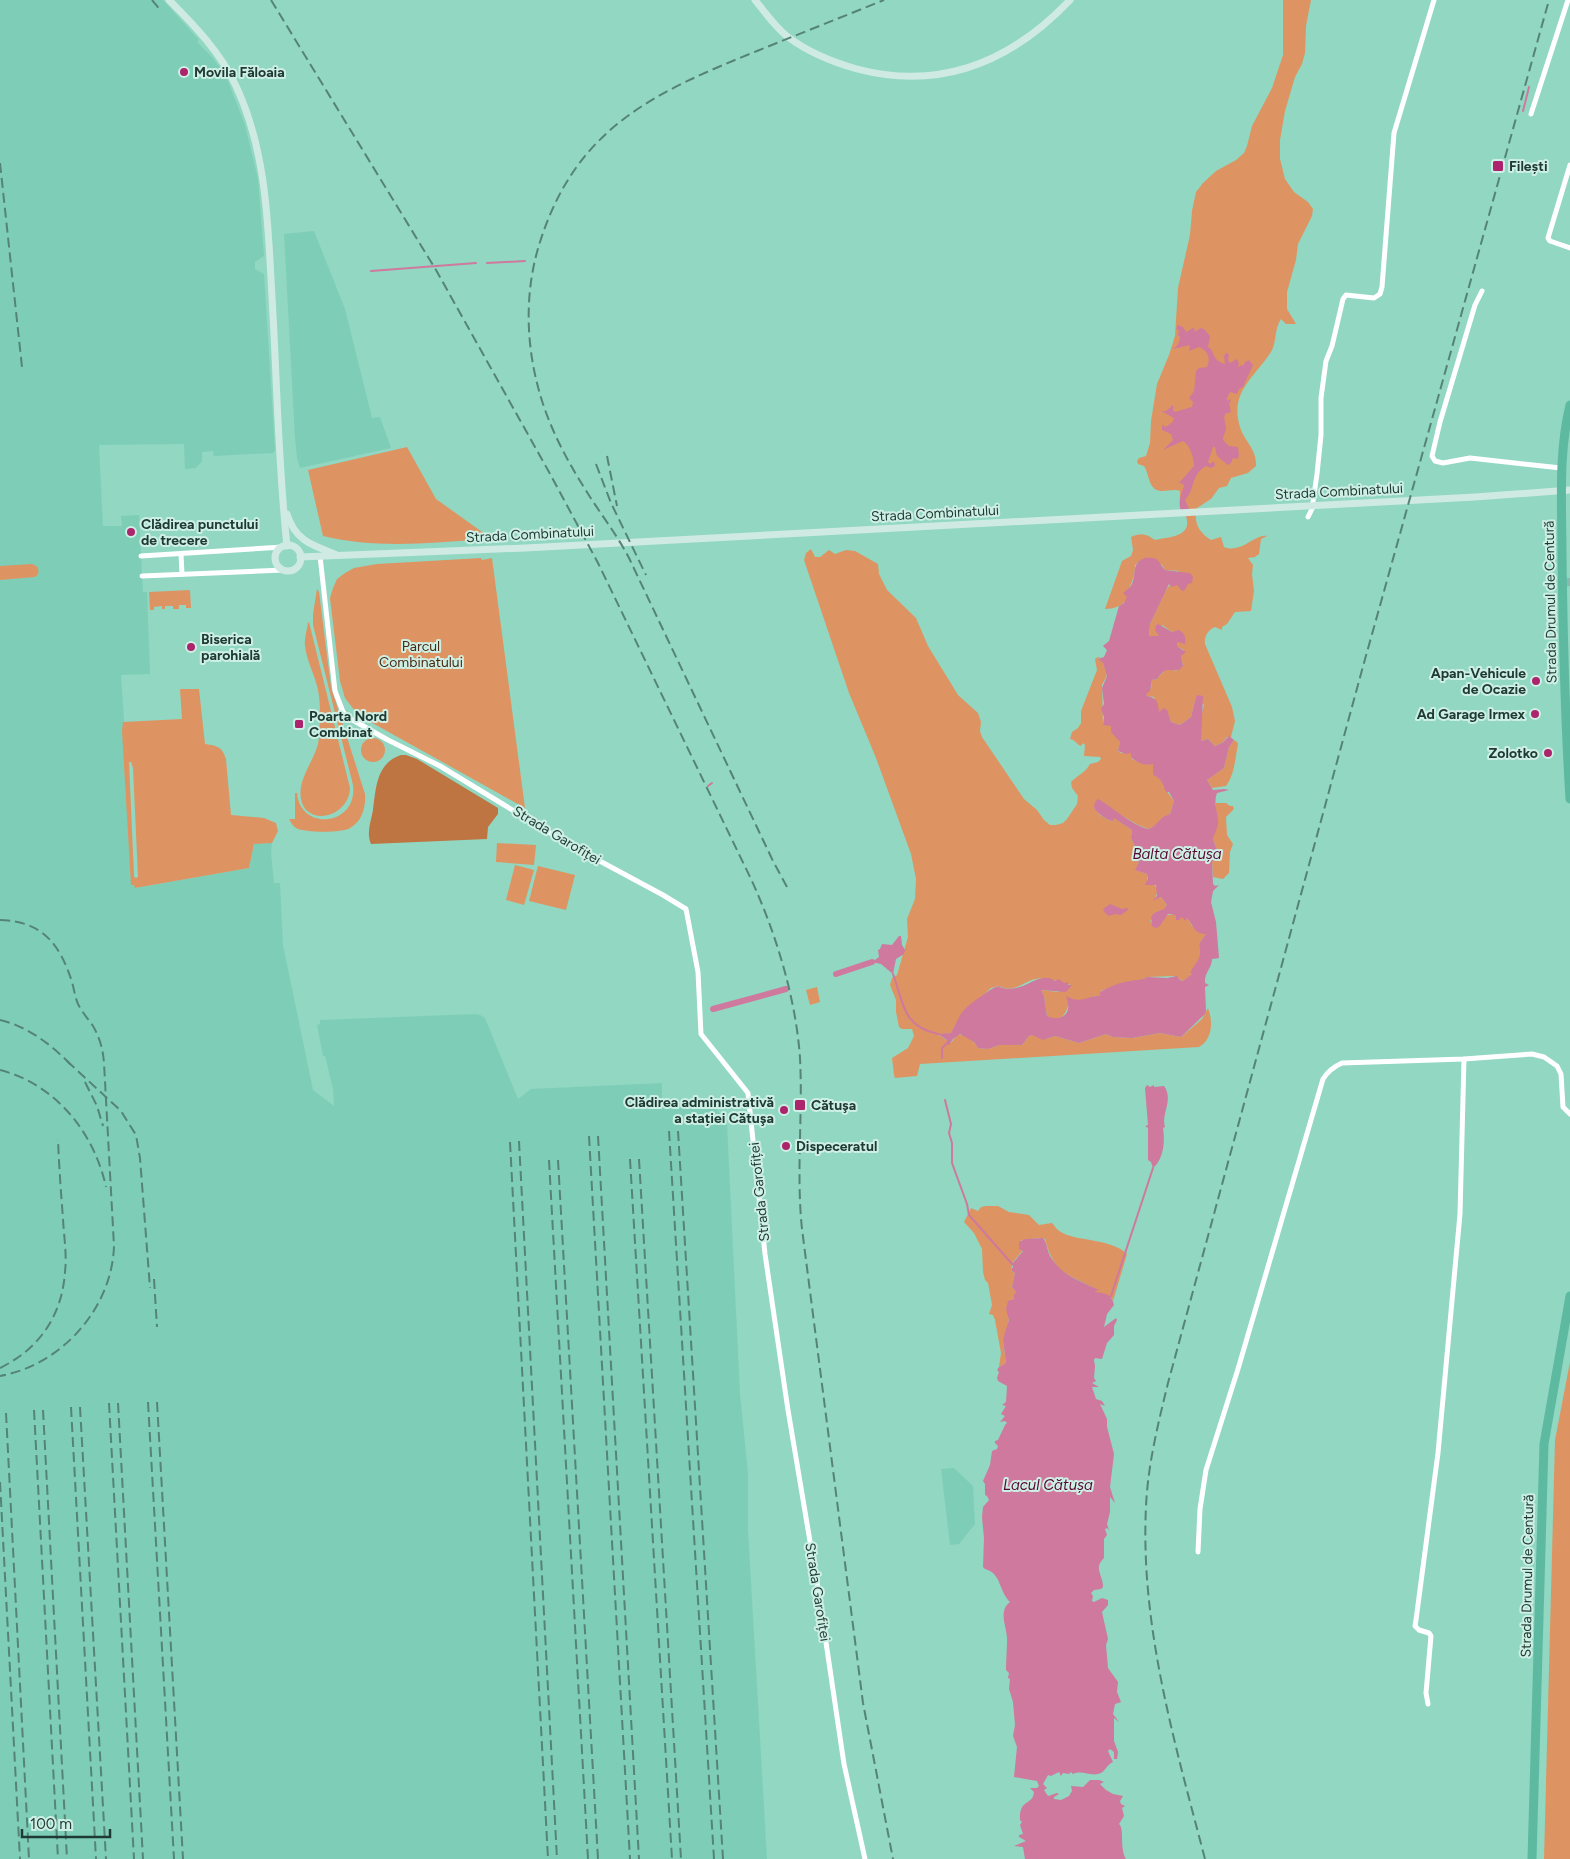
<svg xmlns="http://www.w3.org/2000/svg" width="1570" height="1859" font-family="Figtree,sans-serif">
	<style>
		.built { fill: #7eceb7 }
		.green { fill: #de9462; fill-rule: evenodd }
		.forest { fill: #be7542 }
		.water { fill: #ce799d }
		.lines { fill: none; stroke-linecap: round; stroke-linejoin: round }
		.stream { stroke: #ce799d; stroke-width: 2 }
		.canal { stroke: #ce799d; stroke-width: 6 }
		.street { stroke: #fff; stroke-width: 5 }
		.secondary { stroke: #cfeae3; stroke-width: 7 }
		.primary { stroke: #88baad; stroke-width: 8 }
		.highway { stroke: #5eb9a1; stroke-width: 9 }
		.rail { stroke: #558476; stroke-width: 2; stroke-dasharray: 10 5; stroke-linecap: butt }
		.poi-dot { fill: #ac256c; stroke: #ceefe4; stroke-width: 2 }
		.labels { text-anchor: middle; stroke-width: 4; stroke-linejoin: round; paint-order: stroke }
		.poi-label { font-size: 14px; font-weight: bold; fill: #1e3a32; stroke: #ceefe4; text-anchor: start }
		.street-label { font-size: 14px; fill: #1e3a32; stroke: #ceefe4 }
		.park-label { font-size: 14px; fill: #482913; stroke: #ceefe4 }
		.water-label { font-size: 15px; font-style: italic; fill: #560833; stroke: #ceefe4 }
	</style>
	<rect width="100%" height="100%" fill="#91d7c2"/>
	<g class="built">
		<polygon points="0,0 163,0 199,40 197,42 212,57 226,76 245,125 258,179 264,256 255,262 255,269 264,274 275,450 273,453 214,456 213,451 202,452 202,461 196,468 185,469 184,444 99,445 103,526 122,526 121,516 139,515 143,592 147,592 150,674 121,675 135,888 249,868 254,844 272,843 271,853 274,883 280,883 283,945 313,1090 334,1106 333,1089 325,1056 323,1056 317,1025 320,1024 320,1020 475,1014 480,1015 485,1018 518,1099 531,1089 662,1083 662,1104 712,1102 727,1124 740,1394 748,1473 748,1530 767,1859 0,1859"/>
		<polygon points="314,231 345,309 372,418 380,417 391,448 300,468 297,458 295,438 284,234"/>
		<polygon points="954,1468 973,1486 975,1524 959,1544 950,1545 941,1469"/>
	</g>
	<g class="green">
		<path d="M1283 0H1311L1306 26 1305 53 1302 64 1295 77 1285 111 1280 140V159L1285 179 1294 192 1308 202 1313 209 1312 216 1298 244 1296 260 1287 292V309L1296 324H1286L1281 319C1274 329 1277 342 1271 352 1255 377 1229 392 1240 427 1244 441 1257 449 1256 466L1248 473 1231 478 1227 486 1219 488 1211 499 1197 508C1193 522 1199 533 1211 540L1221 537 1224 547C1242 554 1254 534 1267 536L1261 539 1259 554 1255 557 1248 558 1253 565 1252 574 1254 591 1251 611 1235 612 1227 624 1222 627V630L1215 627C1208 630 1204 636 1205 644L1232 707 1235 721 1231 737H1227L1222 743 1215 746 1208 739 1201 741V716L1204 705 1196 697 1191 717 1180 725 1171 722 1168 714 1159 713 1154 697 1147 696 1145 694 1151 688 1152 680 1157 679C1163 672 1166 667 1176 671L1183 666 1181 656 1184 650 1178 647 1177 644 1178 642 1185 643 1177 631 1172 632 1162 625 1160 636H1149L1150 624 1165 592 1179 571 1165 570 1162 565 1150 558 1141 560 1135 565C1135 575 1133 580 1129 588 1127 593 1129 591 1128 596 1125 606 1113 609 1105 609L1122 561 1131 556 1133 550 1131 537C1141 532 1147 534 1155 540 1169 537 1193 537 1186 516 1178 510 1180 500 1180 491 1171 487 1159 496 1152 486 1148 480 1148 472 1144 466L1138 464 1137 461 1139 458 1146 456 1150 443 1151 421 1157 384 1169 355 1175 336 1178 288 1190 235 1192 211 1196 192 1203 183 1216 171 1236 160 1244 153 1247 146 1252 126 1272 88 1283 55Z"/>
		<path d="M407 447 436 499 485 534V539C431 543 376 549 323 536L308 470Z"/>
		<path d="M811 549 815 557H820L829 550 835 554 846 550 855 551 878 564 879 574 887 590 916 618 928 646 958 695 978 713 981 722 980 731 982 737 1024 799 1037 810 1044 820 1050 825H1056L1063 823 1067 819 1077 804 1078 796 1072 788 1071 782C1078 775 1085 773 1090 764L1098 762 1101 759 1100 757 1084 756 1085 745 1083 743 1081 746C1076 744 1076 740 1070 739L1072 732 1078 728 1081 723V711L1097 670 1095 659 1098 657 1101 658H1098L1103 663 1107 675 1102 685 1103 724 1111 725 1120 742 1118 751 1121 753H1131L1132 759 1138 762 1153 764V773L1163 782V786L1174 801 1170 814C1165 818 1155 826 1149 829L1138 825 1114 811 1106 804 1100 801 1094 808 1100 815 1111 821 1113 817 1132 830 1131 838 1136 848 1134 859 1139 862 1136 870 1147 874 1148 885 1154 884 1158 890 1155 899 1161 897 1167 905 1164 910 1154 913 1150 922 1161 923 1165 916 1172 914 1176 916V919L1181 917H1187L1192 926 1207 933 1199 944C1200 947 1201 950 1201 953 1201 962 1191 978 1183 981L1174 976 1147 977 1143 980 1122 983 1101 991 1100 996H1095L1082 1001 1070 999C1067 1011 1063 1025 1047 1016L1044 996 1041 990 1058 992 1071 985C1061 983 1048 977 1036 979 1023 981 1015 994 999 986L991 988 978 1000 965 1009 951 1033 939 1035 951 1043 957 1035C966 1033 974 1041 978 1048L988 1049 999 1045H1022L1029 1036 1032 1034 1039 1038 1046 1039 1055 1036 1079 1043 1106 1034 1113 1037 1132 1038 1160 1033 1181 1037 1202 1019 1208 1008C1213 1021 1213 1039 1199 1047L1166 1049 920 1064 917 1076 895 1078 894 1075 892 1058 908 1048 914 1036 912 1029H902L899 1027 896 1012V1000L890 985 892 978 897 975 908 937 907 919 915 899 916 879 911 854 876 758 849 693 804 560 806 553Z"/>
		<polygon points="481,558 482,560 492,558 525,808 358,715 345,698 340,681 330,598 333,588 337,579 345,573 354,568 377,564"/>
		<path d="M32 564C39 566 41 573 35 577L0 580V566Z"/>
		<path d="M317 589 319 592 331 687 365 794C366 807 362 822 350 828 342 833 305 833 296 828 293 826 291 823 289 819H295V793H297C300 832 358 826 353 785L313 625V614Z"/>
		<polygon points="190,590 191,608 186,608 186,605 179,605 179,609 173,609 173,606 165,606 165,609 162,609 162,606 154,607 154,610 150,610 149,592"/>
		<path d="M309 622 350 788C349 818 306 827 301 799 297 776 318 758 319 737 320 722 321 704 318 690 315 675 307 662 305 646 304 639 307 630 308 623Z"/>
		<path d="M180 689H199L205 744C217 746 222 746 226 759L231 815 264 818 276 823 278 831 272 843 254 844 249 868 135 888 134 885H131L122 731 123 722 182 719ZM129 762H131L133 768 138 877 136 878 134 877Z"/>
		<circle cx="373" cy="750" r="12"/>
		<path d="M1234 740 1237 742 1238 744C1235 758 1235 774 1226 786L1212 788 1207 780 1224 768 1229 747Z"/>
		<polygon points="1216,803 1226,803 1230,806 1233,806 1234,809 1226,817 1227,835 1233,844 1230,852 1229,873 1223,879 1213,877 1212,862 1217,854 1217,850 1213,839"/>
		<polygon points="497,843 536,845 534,865 496,862"/>
		<polygon points="515,865 534,870 524,905 506,900"/>
		<polygon points="538,866 575,875 566,910 529,901"/>
		<polygon points="817,987 820,1002 810,1005 806,990"/>
		<path d="M986 1206H998L1009 1212 1029 1215 1039 1225 1052 1223C1054 1225 1055 1227 1057 1229 1069 1242 1110 1237 1127 1254L1113 1301 1112 1298 1093 1292 1098 1290C1070 1275 1054 1275 1045 1239L1039 1238 1021 1240 1023 1250 1013 1262 1011 1270 1015 1273 1012 1287 1016 1292 1014 1299 1011 1300 1008 1326 1003 1339 1006 1363 999 1367 1001 1353 995 1320 993 1315 989 1314 992 1305 988 1283 985 1280 983 1272 982 1249 974 1233 964 1222 971 1208 978 1211 981 1207Z"/>
		<polygon points="1570,1362 1570,1859 1544,1859 1555,1440"/>
	</g>
	<path class="forest" d="M401 755H406L417 759 498 808V814L488 827 487 839 371 844C366 832 371 822 373 810 376 789 376 763 401 755Z"/>
	<g class="water">
		<path d="M1178 325 1183 327 1186 332 1193 328 1195 329 1194 332 1201 328 1204 329 1210 336 1208 347 1211 349C1214 356 1216 362 1225 364L1224 356 1226 353 1229 354 1228 360 1230 363 1237 359 1239 364 1238 367 1243 365V367L1245 362 1249 360 1253 365 1243 387 1239 389 1237 394 1230 392 1227 398V401L1230 399 1231 401 1229 403 1231 412 1225 414C1223 420 1226 423 1226 429 1225 434 1223 436 1223 440L1229 446 1238 447 1239 456 1237 459 1233 458 1231 463 1228 465 1217 456 1215 447H1213L1208 462 1210 464 1214 461 1215 466 1211 468 1206 466C1190 476 1196 488 1185 500L1191 513 1186 516C1175 508 1181 496 1184 486L1183 484 1179 483 1194 466C1194 458 1190 445 1183 441L1163 450 1173 440 1171 434 1162 430V426L1164 424V427C1168 426 1173 423 1174 418L1161 411H1166L1173 405V410L1175 412 1192 407 1193 402 1189 398 1194 391 1196 371 1199 368 1207 367C1211 358 1208 351 1199 347L1189 351 1190 345 1173 349C1177 346 1180 343 1180 336H1178L1179 330 1176 329Z"/>
		<path d="M1145 558C1160 557 1157 561 1165 570L1189 573 1191 574 1193 577 1192 583 1188 584 1185 590 1182 591 1177 585 1172 587 1169 584 1150 624 1149 636H1159L1155 630 1156 625 1158 624 1172 632 1179 630C1185 633 1186 638 1185 644L1178 642 1177 644 1178 647 1186 652 1181 656 1183 666 1179 670C1166 671 1166 667 1157 679L1152 680 1150 691 1146 694 1147 696C1157 698 1158 702 1159 712L1164 708 1167 710 1171 722 1180 725 1191 717 1196 697 1197 695 1203 696 1201 741 1208 739 1215 746 1222 743 1229 736 1234 740 1229 747 1224 768 1207 780 1213 790 1224 789 1229 790 1217 793C1213 805 1218 811 1218 823 1218 828 1214 834 1213 839L1217 850 1216 857 1212 862 1213 884 1215 886 1219 885 1213 891 1211 902 1216 922 1219 958 1212 959C1212 968 1204 973 1205 983L1209 985 1205 987 1206 1011 1205 1014 1181 1037 1160 1033 1132 1038 1113 1037 1106 1034 1079 1043 1055 1036 1043 1040 1032 1035 1029 1036 1022 1045H999L988 1049 978 1048 974 1042 960 1034 953 1039 949 1045 946 1044 947 1040 938 1034 951 1033C956 1025 958 1016 965 1009 967 1006 993 987 996 987 1002 985 998 987 1003 988 1009 990 1017 988 1023 986 1033 982 1045 973 1055 981L1059 979 1064 983 1068 982V985H1072L1066 992 1041 990 1044 996 1047 1016C1054 1020 1066 1019 1068 1009 1069 1005 1067 1000 1066 996 1080 1005 1088 995 1100 996V992C1109 987 1120 982 1131 981 1138 979 1142 981 1147 977L1167 978 1177 976 1180 980 1183 981 1192 974 1190 973C1196 961 1203 959 1199 944L1206 934C1194 934 1194 926 1187 918L1185 921 1182 917 1179 920H1176V916L1172 914H1168L1159 927 1155 928 1152 926 1151 917 1154 913 1164 909 1167 905 1161 897 1152 901 1157 896 1156 885H1145L1148 879 1147 874 1135 870 1139 862 1134 859 1136 848 1131 838 1132 830 1114 818 1113 821C1107 820 1098 814 1094 808L1095 802 1098 799C1113 807 1132 826 1149 829L1154 826 1163 817 1170 814 1174 801 1169 792H1166C1162 784 1163 779 1153 775V764C1145 766 1137 763 1131 757V753L1126 754 1118 751 1120 742 1111 732V726L1103 725 1104 717 1101 709 1104 704 1102 688 1107 676 1103 663 1098 659 1104 657 1107 650 1103 646 1109 641 1119 606 1124 603 1127 597 1123 593C1126 590 1130 588 1132 584 1137 573 1131 563 1145 558Z"/>
		<polygon points="1110,904 1122,909 1128,908 1128,910 1121,915 1115,914 1109,916 1105,913 1103,909"/>
		<polygon points="899,936 901,936 902,945 905,950 904,954 896,959 893,974 881,964 872,962 879,957 878,950 880,949 882,944 892,945"/>
		<path d="M1147 1085 1150 1087 1154 1085V1087L1164 1086C1174 1100 1161 1113 1165 1127L1163 1128C1165 1141 1164 1159 1153 1168L1151 1162 1148 1160V1128L1145 1126 1148 1125 1145 1088Z"/>
		<path d="M1043 1238C1047 1243 1047 1250 1050 1256 1063 1277 1079 1280 1099 1290L1094 1292C1104 1293 1112 1293 1114 1305L1107 1314 1104 1327 1116 1318 1117 1320 1114 1326V1335L1107 1343 1102 1359 1095 1358 1094 1360 1095 1366 1094 1378 1096 1381 1092 1383 1099 1387H1092L1096 1399 1102 1401 1105 1406 1100 1404 1107 1419V1427L1114 1454 1110 1487 1115 1503 1110 1497V1512L1107 1524 1109 1530 1107 1528 1105 1529 1107 1535 1104 1539V1558C1093 1569 1103 1574 1103 1587L1101 1589 1094 1590 1091 1593 1093 1596 1092 1601 1094 1602 1102 1598 1108 1600V1605L1102 1612 1108 1639 1106 1645 1108 1668 1118 1682 1117 1692 1121 1702 1115 1704 1113 1714 1119 1722 1114 1718V1741L1118 1752 1117 1759H1114V1752L1110 1749 1108 1751 1113 1762C1106 1765 1105 1773 1098 1774 1089 1776 1082 1770 1073 1774L1071 1772 1069 1774 1063 1773 1061 1776 1059 1772 1051 1776 1048 1775 1043 1784 1047 1788 1044 1790 1048 1796 1057 1793 1059 1794 1054 1797V1799L1061 1800 1069 1796 1072 1791 1071 1786 1083 1787 1090 1780H1099L1104 1782 1100 1784 1106 1790 1113 1794 1123 1796 1120 1801 1121 1804 1125 1806 1122 1808 1124 1816 1119 1824C1125 1829 1119 1847 1126 1859H1025L1023 1847 1014 1846 1026 1841 1019 1837V1835L1023 1834 1020 1825 1022 1822 1020 1820C1019 1798 1033 1806 1034 1792L1030 1788H1037L1039 1786 1037 1781 1014 1777 1017 1747 1013 1736 1015 1725 1013 1702 1009 1689 1010 1679 1008 1678 1009 1673 1006 1670C1006 1660 1007 1650 1007 1641 1008 1628 997 1612 1010 1602 998 1590 1002 1574 985 1569L983 1567 984 1538 982 1517 983 1507 989 1500 987 1496 985 1495V1484L983 1481 990 1465 992 1451 997 1449 998 1446 995 1443V1441L998 1440 1005 1425 1007 1423 1005 1421 1000 1422 1005 1416 1001 1414 1006 1406 1002 1405 1006 1402 1007 1386 998 1381 997 1378 999 1372 997 1370 999 1367 1006 1363 1003 1339 1009 1320 1006 1309 1008 1301 1014 1299V1295L1016 1292 1012 1287 1015 1273 1011 1270 1013 1267 1012 1264 1023 1251 1019 1249V1242L1025 1239Z"/>
	</g>
	<g class="lines">
		<g class="stream">
			<polyline points="1523,111 1529,87"/>
			<polyline points="487,263 525,261"/>
			<polyline points="371,271 476,263"/>
			<polyline points="708,786 712,783"/>
			<path d="M893 974C904 1004 902 1026 938 1034"/>
			<polyline points="942,1058 942,1048 946,1044"/>
			<polyline points="945,1100 951,1124 949,1133 952,1143 952,1163 967,1204 969,1215 1012,1264"/>
			<polyline points="1111,1296 1153,1168"/>
		</g>
		<g class="canal">
			<polyline points="836,974 872,962"/>
			<polyline points="713,1009 786,989"/>
		</g>
		<g class="street">
			<polyline points="1531,114 1568,0"/>
			<polyline points="1570,165 1548,238 1550,241 1570,248"/>
			<polyline points="1482,291 1475,305 1440,422 1432,456 1435,461 1443,463 1470,458 1561,468"/>
			<polyline points="1308,517 1312,509 1317,474 1321,435 1321,398 1326,361 1332,346 1343,299 1346,295 1374,298 1380,294 1382,287 1394,133 1434,0"/>
			<polyline points="181,554 182,574"/>
			<polyline points="141,556 283,547"/>
			<polyline points="320,556 335,691 343,712 349,718 388,740 440,766 570,845 663,895 686,909 698,972 701,1034 748,1093 765,1254 788,1410 819,1595 844,1764 865,1859"/>
			<polyline points="142,576 283,570"/>
			<path d="M1198 1552 1200 1509 1206 1470 1238 1369 1323 1079C1328 1071 1333 1067 1342 1063L1464 1059 1532 1054 1544 1057 1557 1066 1561 1074 1563 1107 1570 1114"/>
			<polyline points="1428,1704 1426,1693 1431,1636 1429,1633 1419,1630 1415,1626 1416,1620 1438,1453 1460,1214 1464,1059"/>
		</g>
		<g class="secondary">
			<path d="M169 0C194 25 221 53 236 86 267 152 268 226 272 297 277 380 278 463 287 546"/>
			<path d="M755 0C765 12 775 27 788 37 808 52 832 62 857 69 941 91 1011 62 1070 0"/>
			<path d="M287 514C295 540 311 545 335 554"/>
			<circle cx="288" cy="558" r="13"/>
			<polyline points="300,557 525,548 1475,497 1570,490"/>
		</g>
		<polyline class="primary" points="1563,583 1570,582"/>
		<g class="highway">
			<path d="M1570 405C1558 454 1562 505 1562 556 1563 637 1565 719 1570 799"/>
			<polyline points="1532,1859 1544,1444 1570,1296"/>
		</g>
		<g class="rail">
			<polyline points="152,0 161,11"/>
			<path d="M271 0 436 270 549 472 598 563 751 879C776 933 796 999 800 1058 803 1115 796 1172 802 1229L863 1703 893 1859"/>
			<polyline points="0,163 22,367"/>
			<polyline points="607,456 617,506"/>
			<polyline points="596,464 611,503 646,575"/>
			<path d="M787 887 773 861 629 558C616 533 599 512 585 489 568 462 553 434 543 404 526 352 523 295 540 242 576 128 653 93 757 51 799 34 842 17 884 0"/>
			<path d="M0 920C42 921 60 944 72 982 74 989 75 997 78 1004 82 1012 88 1019 93 1026 100 1038 103 1050 104 1063L114 1246C112 1309 61 1365 0 1376"/>
			<path d="M0 1020C27 1026 52 1045 71 1065"/>
			<polyline points="67,1061 121,1111 136,1135 140,1158 150,1288"/>
			<path d="M0 1070C55 1084 94 1132 106 1187"/>
			<polyline points="85,1082 97,1106 103,1126"/>
			<polyline points="669,1131 714,1859"/>
			<polyline points="678,1131 723,1859"/>
			<polyline points="589,1136 630,1859"/>
			<polyline points="598,1136 639,1859"/>
			<polyline points="519,1141 557,1859"/>
			<polyline points="510,1142 548,1859"/>
			<polyline points="630,1159 672,1859"/>
			<polyline points="639,1159 681,1859"/>
			<polyline points="549,1160 588,1859"/>
			<polyline points="558,1160 598,1859"/>
			<polyline points="154,1279 157,1327"/>
			<path d="M0 1368C39 1349 62 1316 65 1272 67 1255 64 1237 63 1219 61 1193 59 1166 58 1139"/>
			<polyline points="148,1402 174,1859"/>
			<polyline points="157,1402 183,1859"/>
			<polyline points="109,1403 134,1859"/>
			<polyline points="118,1403 143,1859"/>
			<polyline points="71,1407 96,1859"/>
			<polyline points="80,1407 106,1859"/>
			<polyline points="34,1410 58,1859"/>
			<polyline points="43,1410 67,1859"/>
			<polyline points="6,1413 29,1859"/>
			<polyline points="0,1482 20,1859"/>
			<path d="M1205 1859C1175 1744 1140 1626 1146 1506 1148 1464 1158 1424 1168 1383L1362 670 1549 0"/>
		</g>
	</g>
	<g class="poi-dot">
		<circle cx="184" cy="72" r="5"/>
		<rect x="1492" y="160" width="12" height="12" rx="2.5"/>
		<circle cx="131" cy="532" r="5"/>
		<circle cx="191" cy="647" r="5"/>
		<circle cx="1536" cy="681" r="5"/>
		<circle cx="1535" cy="714" r="5"/>
		<rect x="294" y="719" width="10" height="10" rx="2.5"/>
		<circle cx="1548" cy="753" r="5"/>
		<rect x="794" y="1099" width="12" height="12" rx="2.5"/>
		<circle cx="784" cy="1110" r="5"/>
		<circle cx="786" cy="1146" r="5"/>
	</g>
	<g class="labels">
		<g class="poi-label">
			<text x="194" y="77">Movila Făloaia</text>
			<text x="1509" y="171">Filești</text>
			<text x="141" y="529">Clădirea punctului<tspan x="141" dy="16">de trecere</tspan></text>
			<text x="201" y="644">Biserica<tspan x="201" dy="16">parohială</tspan></text>
			<text x="1526" y="678" text-anchor="end">Apan-Vehicule<tspan x="1526" dy="16">de Ocazie</tspan></text>
			<text x="1525" y="719" text-anchor="end">Ad Garage Irmex</text>
			<text x="309" y="721">Poarta Nord<tspan x="309" dy="16">Combinat</tspan></text>
			<text x="1538" y="758" text-anchor="end">Zolotko</text>
			<text x="774" y="1107" text-anchor="end">Clădirea administrativă<tspan x="774" dy="16">a stației Cătuşa</tspan></text>
			<text x="811" y="1110">Cătuşa</text>
			<text x="796" y="1151">Dispeceratul</text>
		</g>
		<g class="street-label">
			<text transform="translate(1339 491) rotate(-3)" y="5">Strada Combinatului</text>
			<text transform="translate(935 513) rotate(-3)" y="5">Strada Combinatului</text>
			<text transform="translate(530 534) rotate(-3)" y="5">Strada Combinatului</text>
			<text transform="translate(1550 602) rotate(-91)" y="5">Strada Drumul de Centură</text>
			<text transform="translate(557 835) rotate(31)" y="5">Strada Garofiței</text>
			<text transform="translate(759 1192) rotate(-96)" y="5">Strada Garofiței</text>
			<text transform="translate(1527 1576) rotate(-89)" y="5">Strada Drumul de Centură</text>
			<text transform="translate(818 1592) rotate(81)" y="5">Strada Garofiței</text>
		</g>
		<g class="park-label">
			<text x="421" y="651">Parcul<tspan x="421" dy="16">Combinatului</tspan></text>
		</g>
		<g class="water-label">
			<text x="1177" y="859">Balta Cătușa</text>
			<text x="1048" y="1490">Lacul Cătușa</text>
		</g>
	</g>
	<path d="M22 1829v8h88v-8" fill="none" stroke="#1e3a32" stroke-width="2.5"/>
	<text x="30" y="1829" font-size="15" fill="#1e3a32" stroke="#ceefe4" stroke-width="4" paint-order="stroke">100 m</text>
</svg>
